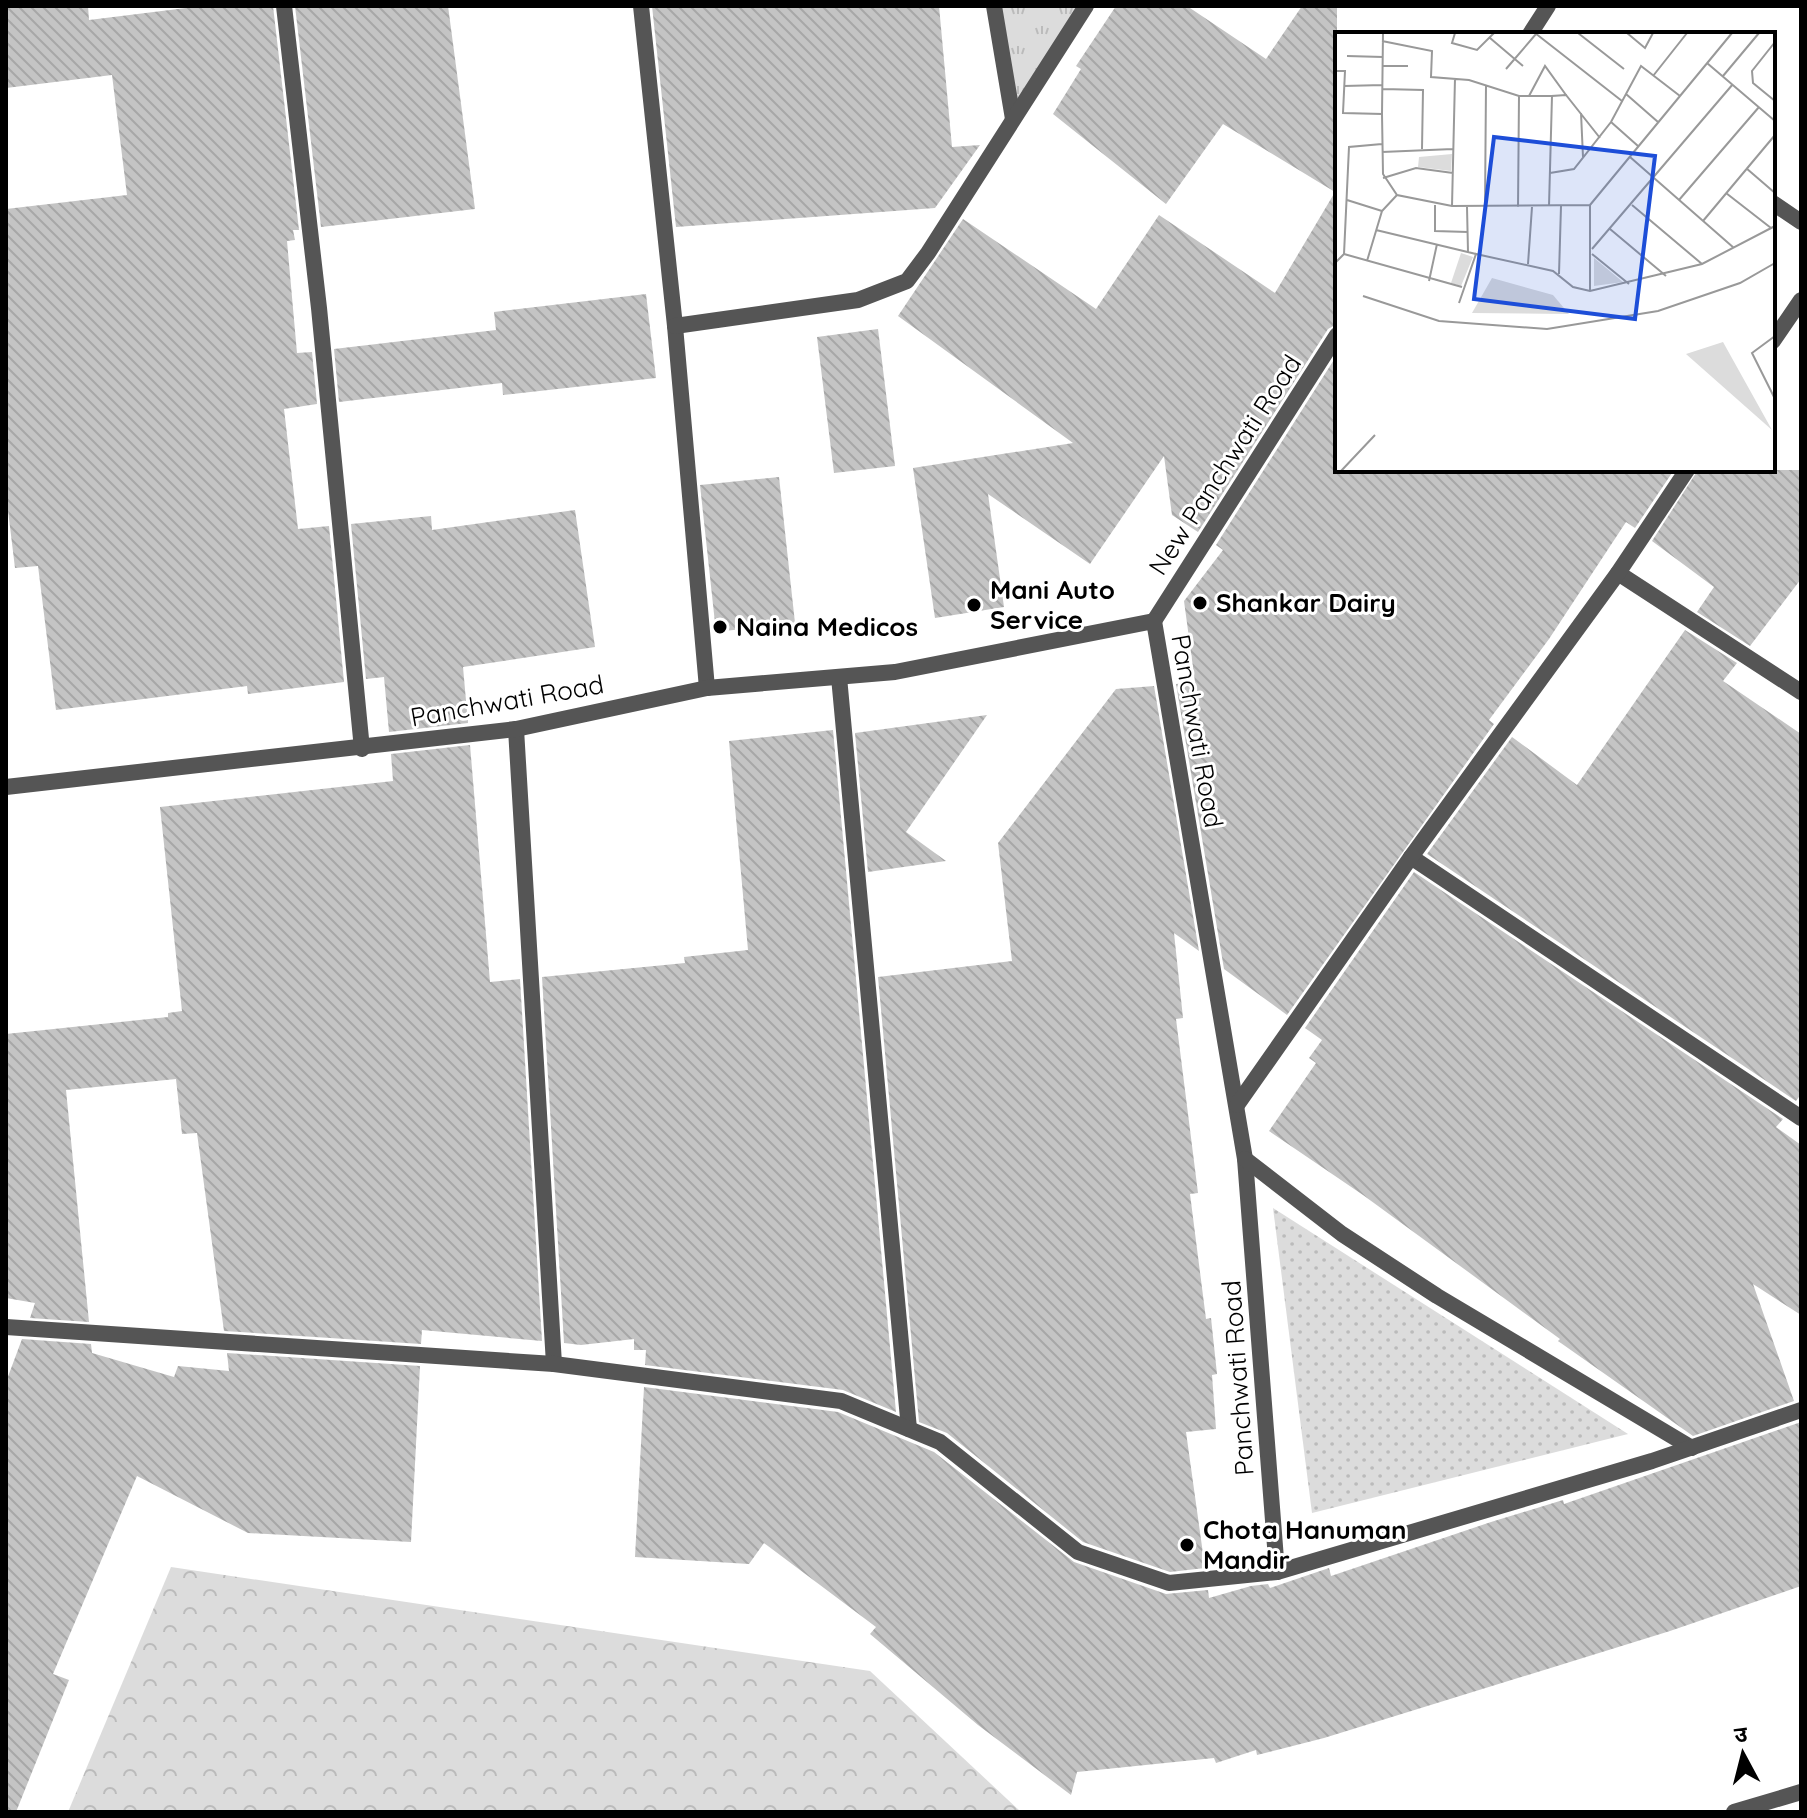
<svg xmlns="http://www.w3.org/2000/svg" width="1807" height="1818" font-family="Quicksand,'Noto Sans Devanagari',sans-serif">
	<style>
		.grass { fill: url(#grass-dots) }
		.forest { fill: url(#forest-crowns) }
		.park { fill: url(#park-tufts) }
		.building { fill: url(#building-back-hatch) }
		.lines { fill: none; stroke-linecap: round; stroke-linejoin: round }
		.minor { stroke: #555; stroke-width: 16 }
		.poi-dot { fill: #000; stroke: #fff; stroke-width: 3 }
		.labels { text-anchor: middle; stroke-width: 6; stroke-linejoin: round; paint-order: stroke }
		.street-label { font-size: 26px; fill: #000; stroke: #fff }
		.poi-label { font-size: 26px; font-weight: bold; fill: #000; stroke: #fff; text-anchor: start }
		.inset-road { fill: none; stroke: #999; stroke-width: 2 }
		.view { fill: #1d4ed8; fill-opacity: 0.15; stroke: #1d4ed8; stroke-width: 4 }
		.inset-edge { fill: none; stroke: #000; stroke-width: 4 }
	</style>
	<defs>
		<pattern id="grass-dots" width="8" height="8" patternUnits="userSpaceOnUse" patternTransform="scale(2)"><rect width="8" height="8" fill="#dcdcdc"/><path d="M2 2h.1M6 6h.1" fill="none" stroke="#bbb" stroke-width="1.8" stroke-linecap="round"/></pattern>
		<pattern id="forest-crowns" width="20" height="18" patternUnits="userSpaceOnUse" patternTransform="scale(2)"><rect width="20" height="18" fill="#dcdcdc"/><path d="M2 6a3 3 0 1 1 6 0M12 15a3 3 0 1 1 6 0" fill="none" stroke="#bbb"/></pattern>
		<pattern id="park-tufts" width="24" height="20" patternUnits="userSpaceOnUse" patternTransform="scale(2)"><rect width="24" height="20" fill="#dcdcdc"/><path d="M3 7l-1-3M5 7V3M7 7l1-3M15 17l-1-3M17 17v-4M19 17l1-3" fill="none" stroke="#bbb"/></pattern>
		<pattern id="building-back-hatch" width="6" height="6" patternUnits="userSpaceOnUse" patternTransform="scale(2)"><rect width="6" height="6" fill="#c4c4c4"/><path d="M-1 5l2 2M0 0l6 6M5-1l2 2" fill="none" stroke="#a7a7a7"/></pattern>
	</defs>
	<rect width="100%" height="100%" fill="#fff"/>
	<polygon class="grass" points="1273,1208 1628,1434 1312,1513"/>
	<polygon class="forest" points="171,1567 870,1671 1021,1812 68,1812"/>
	<polygon class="park" points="994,6 1086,6 1013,119"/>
	<g class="building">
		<polygon points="6,6 88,6 89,20 202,6 273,6 299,230 293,230 295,240 287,241 297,353 312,352 317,404 284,409 298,529 329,526 344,682 248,694 247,686 56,710 38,566 15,568 6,494 6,209 127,195 112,75 6,88"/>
		<polygon points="295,6 448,6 475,209 321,227"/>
		<polygon points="652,6 939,6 952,147 980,145 935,208 676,227"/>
		<polygon points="1116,6 1187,6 1266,59 1302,6 1337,6 1337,324 1328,329 1198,532 1172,515 1164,456 1090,564 988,494 1004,607 935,618 913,468 1073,443 898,316 963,219 1096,309 1159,215 1275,293 1335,192 1223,124 1166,204 1053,114 1081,69 1076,66"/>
		<polygon points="646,294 656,378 503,395 502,383 339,402 334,349 496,330 494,312"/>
		<polygon points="878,329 895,466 834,473 817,337"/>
		<polygon points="1337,355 1337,470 1674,470 1635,528 1626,522 1549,639 1489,720 1494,724 1287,1015 1224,969 1176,684 1195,682 1184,601 1223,550 1216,545"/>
		<polygon points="1698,470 1801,470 1801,579 1750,646 1697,612 1714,587 1652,541"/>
		<polygon points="779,477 795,623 716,632 700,485"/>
		<polygon points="575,510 595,647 463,667 468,723 389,732 384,677 366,679 351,524 431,516 432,530"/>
		<polygon points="1685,630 1737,663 1723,681 1801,734 1801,1094 1796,1101 1427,854 1512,737 1577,785"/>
		<polygon points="1154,686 1199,951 1174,933 1183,1018 1176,1019 1198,1193 1190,1194 1206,1319 1211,1318 1217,1374 1212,1375 1216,1429 1186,1432 1205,1568 1170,1572 1083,1542 947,1433 919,1422 878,977 1012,961 998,843 1116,689"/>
		<polygon points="987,715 906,832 946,861 868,872 855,733"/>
		<polygon points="833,730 896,1412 843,1390 645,1365 646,1350 634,1350 634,1339 581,1345 564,1343 542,977 685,963 684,957 748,950 729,741"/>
		<polygon points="470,745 490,982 520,979 542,1341 422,1330 421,1344 224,1331 197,1133 182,1134 176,1079 66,1090 89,1322 30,1318 35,1303 6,1298 6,1034 168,1017 168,1013 182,1011 160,807 393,781 391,754"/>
		<polygon points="1414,872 1783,1119 1776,1127 1801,1145 1801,1315 1753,1284 1794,1401 1693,1436 1558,1341 1560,1339 1363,1195 1269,1131 1316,1063 1309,1058 1322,1040 1305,1028"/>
		<polygon points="22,1339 91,1344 92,1353 174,1377 178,1366 229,1371 227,1353 420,1366 411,1542 248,1533 137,1476 53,1674 69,1680 16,1812 6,1812 6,1382"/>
		<polygon points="644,1387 838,1412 934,1452 1074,1562 1166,1594 1208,1590 1209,1598 1251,1586 1268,1584 1270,1588 1329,1568 1331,1576 1491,1522 1563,1500 1564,1504 1801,1422 1801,1586 1670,1631 1324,1738 1257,1755 1256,1750 1216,1763 1214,1758 1077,1772 1071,1795 978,1725 870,1634 876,1627 764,1543 749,1564 635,1557"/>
	</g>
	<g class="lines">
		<g class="minor">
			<polyline points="284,6 319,308 362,749"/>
			<polyline points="641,6 675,326 707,688"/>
			<polyline points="994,6 1013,119"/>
			<polyline points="1530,34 1548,6"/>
			<polyline points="1773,203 1801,222"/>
			<polyline points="675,326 858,300 907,281 928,253 1086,6"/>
			<polyline points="1773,341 1801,300"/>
			<polyline points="1618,573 1801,692"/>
			<polyline points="1154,621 1337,335"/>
			<polyline points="839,677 909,1429"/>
			<polyline points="516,729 554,1364"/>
			<polyline points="6,787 516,729 707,688 895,672 1154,621 1245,1159 1277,1572"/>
			<polyline points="1411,857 1801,1118"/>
			<polyline points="1237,1105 1411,857 1618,573 1687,470"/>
			<polyline points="1245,1159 1342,1234 1437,1296 1692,1448"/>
			<polyline points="6,1327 554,1364 841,1401 940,1442 1078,1552 1169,1583 1277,1572 1652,1461 1801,1410"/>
			<polyline points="1734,1812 1801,1792"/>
		</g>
	</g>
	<g class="poi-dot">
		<circle cx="1200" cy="603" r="8"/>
		<circle cx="974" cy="605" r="8"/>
		<circle cx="720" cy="627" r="8"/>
		<circle cx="1187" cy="1545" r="8"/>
	</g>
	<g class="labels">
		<g class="street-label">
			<text transform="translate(1225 465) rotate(-57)" y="9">New Panchwati Road</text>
			<text transform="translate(507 701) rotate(-10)" y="9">Panchwati Road</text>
			<text transform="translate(1197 731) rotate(80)" y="9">Panchwati Road</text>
			<text transform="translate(1238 1378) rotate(-94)" y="9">Panchwati Road</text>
		</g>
		<g class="poi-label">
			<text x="990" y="599">Mani Auto<tspan x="990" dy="30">Service</tspan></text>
			<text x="1216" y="612">Shankar Dairy</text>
			<text x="736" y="636">Naina Medicos</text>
			<text x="1203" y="1539">Chota Hanuman<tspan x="1203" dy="30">Mandir</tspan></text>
		</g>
	</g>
	<g transform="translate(1335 32)">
		<rect width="440" height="440" fill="#fff"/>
		<path d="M259 226 288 250 259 254ZM388 310 437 398 351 322Z" fill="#dcdcdc"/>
		<path d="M157 246 218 263 234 282 137 281Z" fill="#dcdcdc"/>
		<path d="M117 122 116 139 83 135 84 125ZM126 221 138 225 126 254 116 251Z" fill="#dcdcdc"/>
		<path class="inset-road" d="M120 1 117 11 142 18 159 1M200 1 287 69M243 1 289 37M292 1 310 16 318 1M155 6 188 34M47 9 97 19 96 45 134 48 184 64H217M440 10 417 39 418 51 440 69M12 24 48 25M372 31 440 89M47 34H73M171 37 201 2M0 39H10L8 81 47 82 48 142 62 163 117 174 255 173V259M318 44 352 1M388 44 424 1M9 54 48 53M48 57 88 58 87 117M291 62 323 90M194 64 210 34 231 63M246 81 248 125M47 82 48 1M276 90 303 114M47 120 118 117M295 125 399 216M411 136 440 161M215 141 239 137 276 90 306 34 345 64M48 146 81 136 118 141M391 161 436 196M12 168 47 179M344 168 424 75M100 173V199L133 200M255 173 397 1M297 173 367 232M117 174 120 46M214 174 217 64 231 63 265 106M132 175 133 220M150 175 151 53M183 175 184 64M368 189 440 103M275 197 331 244M41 198 141 222M257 217 398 52M9 222 127 255M257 222 294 252M32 229 47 179 62 163M0 231 9 222 14 115 47 112M193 232 197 175M224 242 226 174M94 249 102 212M28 264 104 289 212 297 323 279 405 251 440 231M124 271 141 222 218 239 238 255 255 259 367 232 440 194M440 304 417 321 440 367M6 439 40 403"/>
		<path class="view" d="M159 105 320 124 300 287 139 267Z"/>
		<rect width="440" height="440" class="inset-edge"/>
	</g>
	<rect width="1807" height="1818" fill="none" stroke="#000000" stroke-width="16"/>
	<g transform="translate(1743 1754) rotate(353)" stroke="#ffffff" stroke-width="6" paint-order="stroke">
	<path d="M0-6L14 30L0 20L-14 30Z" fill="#000000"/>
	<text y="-12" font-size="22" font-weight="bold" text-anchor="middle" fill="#000000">उ</text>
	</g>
</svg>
